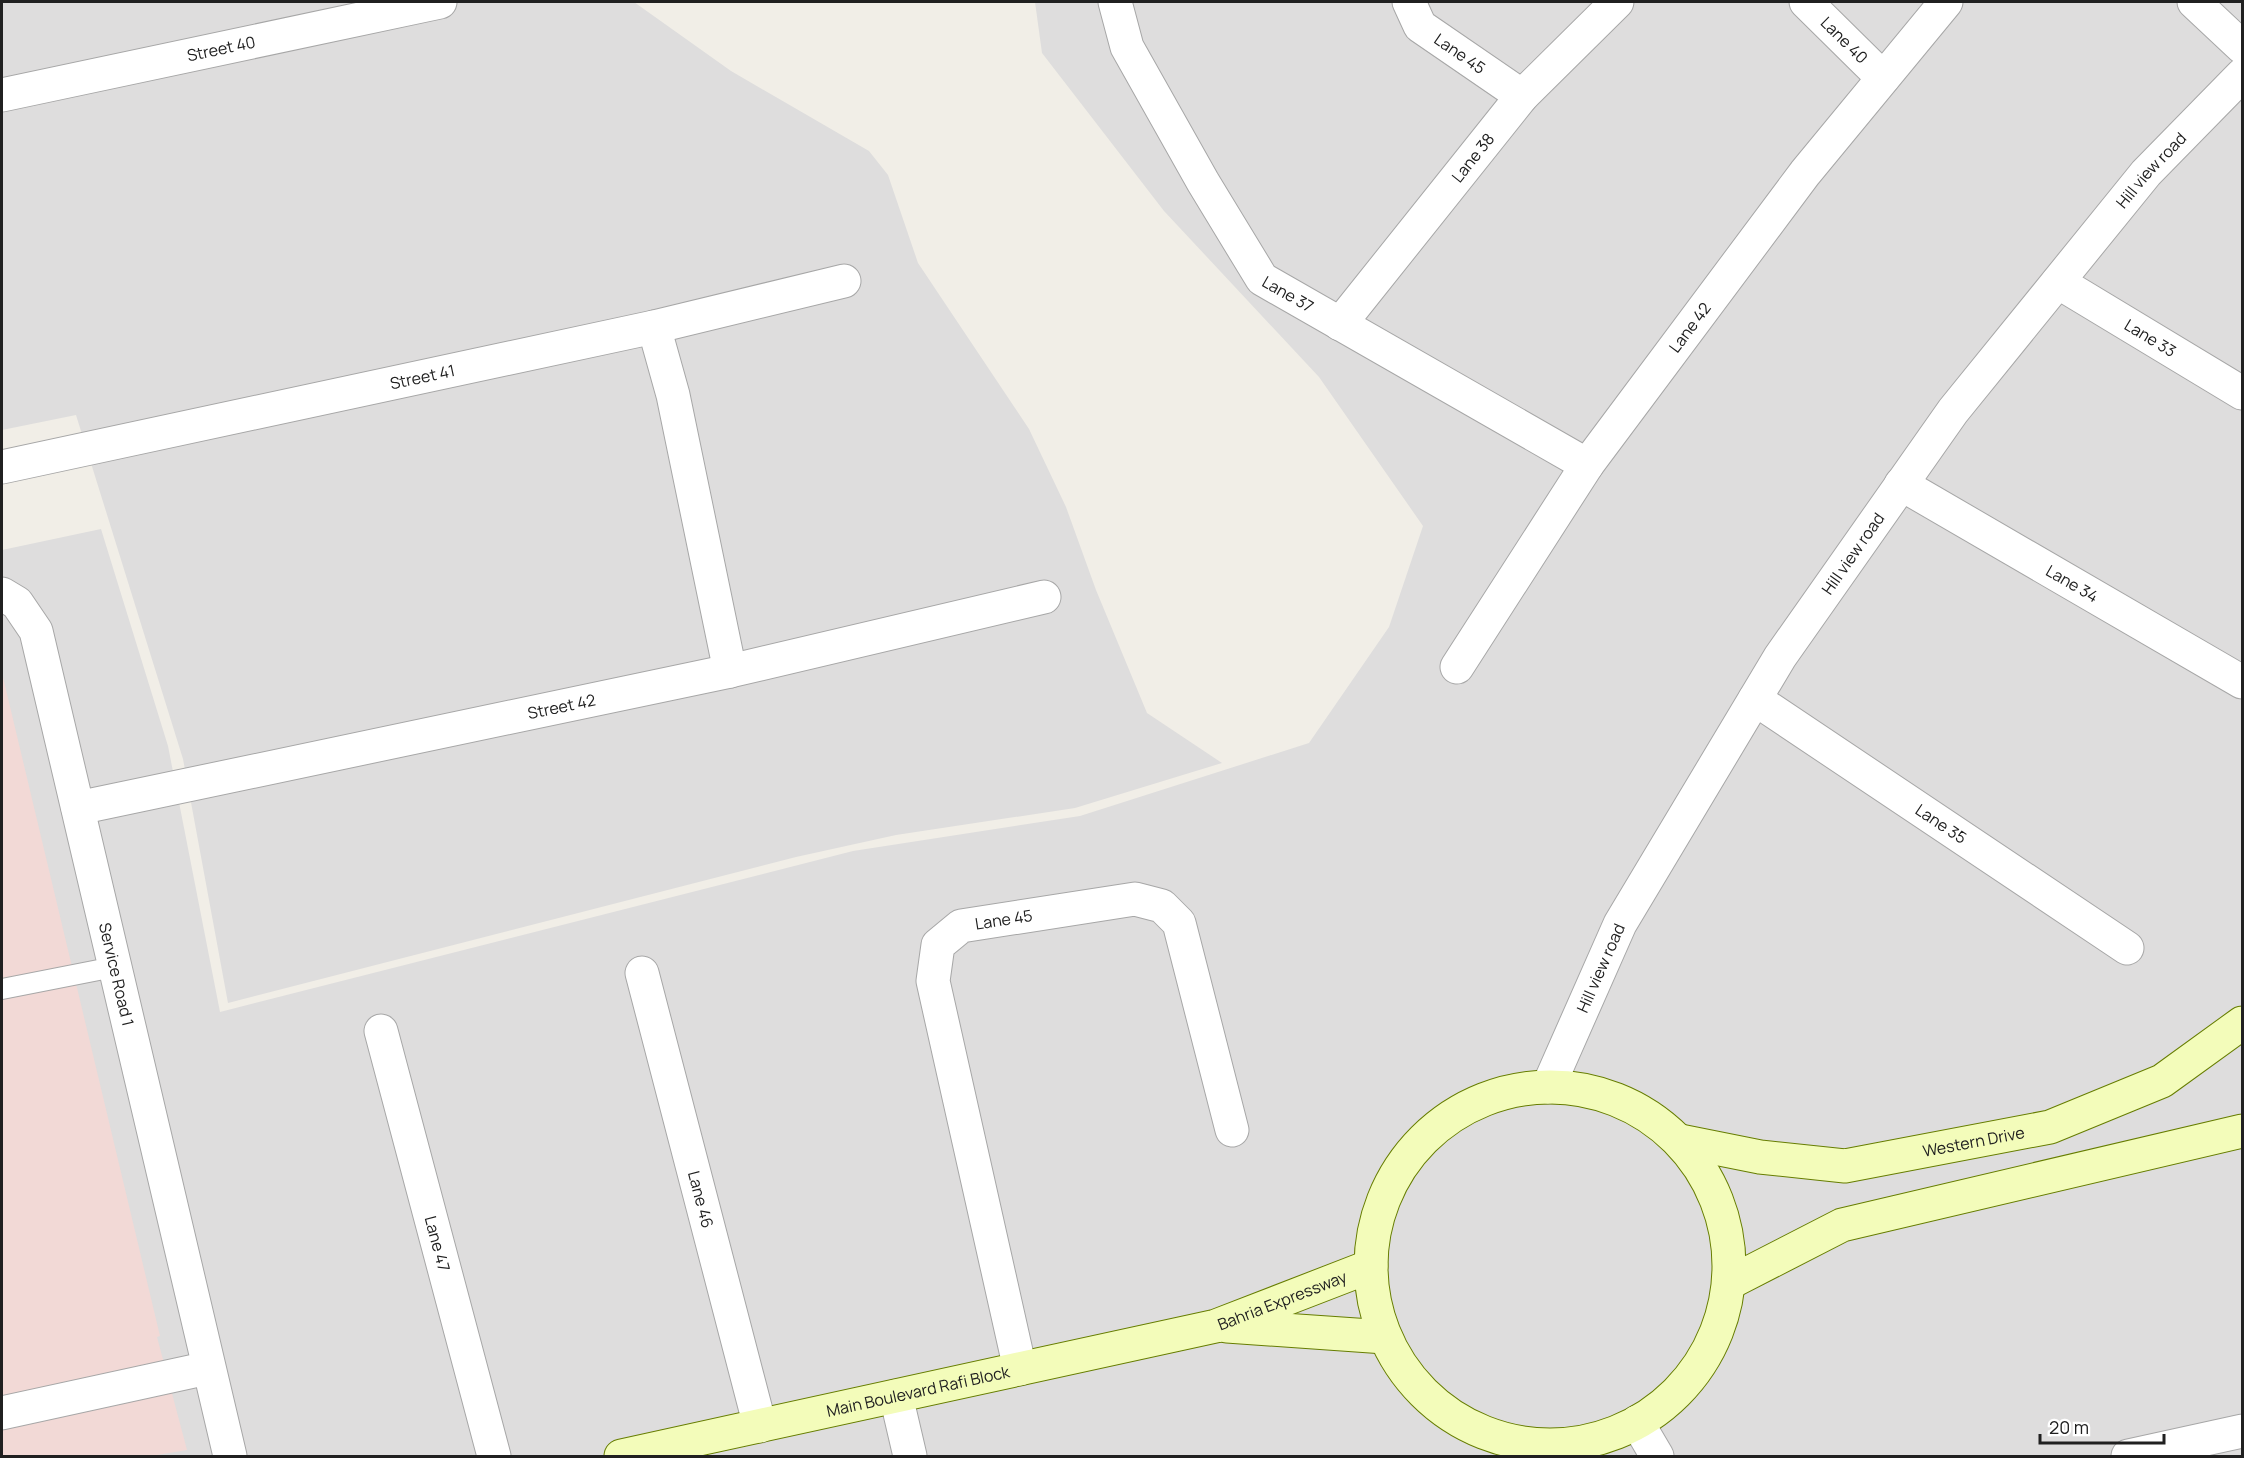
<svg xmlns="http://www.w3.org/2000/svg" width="2244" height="1458" font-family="Manrope,sans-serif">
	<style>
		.residential { fill: #dedddd }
		.commercial { fill: #f2d9d6 }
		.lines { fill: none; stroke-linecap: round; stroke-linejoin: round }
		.lane-casing { stroke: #a7a7a7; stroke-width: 22 }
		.street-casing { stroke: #a7a7a7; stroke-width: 35 }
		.secondary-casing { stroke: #667d01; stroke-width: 35 }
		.lane { stroke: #fff; stroke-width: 20 }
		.street { stroke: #fff; stroke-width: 33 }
		.secondary { stroke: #f3fcba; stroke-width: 33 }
		.labels { text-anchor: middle; stroke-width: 4.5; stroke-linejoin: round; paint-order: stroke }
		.street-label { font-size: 16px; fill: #202020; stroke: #fff }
	</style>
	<rect width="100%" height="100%" fill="#f1eee7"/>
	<g class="residential">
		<polygon points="2,2 634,2 731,71 869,151 888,175 918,263 1029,429 1066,507 1096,590 1147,713 1222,763 1075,808 896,835 796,857 228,1003 183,759 76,415 2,430"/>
		<polygon points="1035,2 2242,2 2242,1456 2,1456 2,550 101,529 168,746 220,1012 853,851 1080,816 1309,743 1389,627 1423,526 1319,377 1164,211 1042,53"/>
	</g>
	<polygon class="commercial" points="2,673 160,1336 157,1337 187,1450 151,1456 2,1456"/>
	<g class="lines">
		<defs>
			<polyline id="lane" points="2,989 114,967"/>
			<g id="street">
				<path id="s1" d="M1115 2 1127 47 1203 182 1262 279 1587 465"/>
				<path id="s2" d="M1409 2 1420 26 1522 96"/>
				<path id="s3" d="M1806 2 1883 78"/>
				<polyline points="2194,2 2242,47"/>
				<path id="s4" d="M2 95 440 2"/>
				<path id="s5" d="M2058 282 2242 393"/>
				<path id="s6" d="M1340 324 1522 96 1617 2"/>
				<polyline points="654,327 673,395 730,671"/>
				<path id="s7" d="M2 467 654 327 844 281"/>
				<path id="s8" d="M1901 484 2242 682"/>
				<path id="s9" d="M2 594 17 603 36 631 230 1456"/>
				<path id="s10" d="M1457 667 1587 465 1805 173 1946 2"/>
				<path id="s11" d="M1755 699 2127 948"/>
				<path id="s12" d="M78 808 730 671 1044 597"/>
				<path id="s13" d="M642 973 760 1426"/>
				<path id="s14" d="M381 1031 494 1456"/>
				<path id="s15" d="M1548 1087 1620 924 1780 657 1953 411 2146 173 2242 75"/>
				<path id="s16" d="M1020 1369 933 981 938 945 961 926 1135 899 1162 906 1179 923 1232 1130"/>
				<polyline points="896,1396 910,1456"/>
				<polyline points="2,1413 208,1368"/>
				<polyline points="1637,1422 1657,1456"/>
				<polyline points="2128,1456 2242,1431"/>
			</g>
			<g id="secondary">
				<circle cx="1550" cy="1266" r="179"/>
				<path id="s17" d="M1680 1141 1760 1157 1845 1166 2050 1127 2162 1081 2242 1023"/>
				<polyline points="1729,1283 1842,1225 2242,1131"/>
				<polyline points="1227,1326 1385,1337"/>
				<path id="s18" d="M621 1456 1216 1326 1371 1266"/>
			</g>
		</defs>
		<use href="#lane" class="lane-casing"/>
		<use href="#street" class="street-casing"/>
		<use href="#secondary" class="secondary-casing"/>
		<use href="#lane" class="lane"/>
		<use href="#street" class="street"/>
		<use href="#secondary" class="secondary"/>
	</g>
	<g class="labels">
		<g class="street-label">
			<text dy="6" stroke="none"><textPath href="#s3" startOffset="54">Lane 40</textPath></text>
			<text dy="6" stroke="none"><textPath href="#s4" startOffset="224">Street 40</textPath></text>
			<text dy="6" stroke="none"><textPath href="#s2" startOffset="75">Lane 45</textPath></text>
			<text dy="6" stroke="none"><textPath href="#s6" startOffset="213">Lane 38</textPath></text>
			<text dy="6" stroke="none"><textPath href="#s15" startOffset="1102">Hill view road</textPath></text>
			<text dy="6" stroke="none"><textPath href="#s1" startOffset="345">Lane 37</textPath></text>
			<text dy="6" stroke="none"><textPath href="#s10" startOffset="412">Lane 42</textPath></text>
			<text dy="6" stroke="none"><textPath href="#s5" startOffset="108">Lane 33</textPath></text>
			<text dy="6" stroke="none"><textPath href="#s7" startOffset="430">Street 41</textPath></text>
			<text dy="6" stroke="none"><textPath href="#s15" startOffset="616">Hill view road</textPath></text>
			<text dy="6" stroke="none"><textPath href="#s8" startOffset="198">Lane 34</textPath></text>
			<text dy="6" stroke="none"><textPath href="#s12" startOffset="494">Street 42</textPath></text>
			<text dy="6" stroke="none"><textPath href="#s11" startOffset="224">Lane 35</textPath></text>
			<text dy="6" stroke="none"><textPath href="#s16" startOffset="507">Lane 45</textPath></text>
			<text dy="6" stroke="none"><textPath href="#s15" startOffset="130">Hill view road</textPath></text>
			<text dy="6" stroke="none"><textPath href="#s9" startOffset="404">Service Road 1</textPath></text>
			<text dy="6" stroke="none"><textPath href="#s17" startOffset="298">Western Drive</textPath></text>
			<text dy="6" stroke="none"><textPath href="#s13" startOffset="234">Lane 46</textPath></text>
			<text dy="6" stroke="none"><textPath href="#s14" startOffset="220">Lane 47</textPath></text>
			<text dy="6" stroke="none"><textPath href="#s18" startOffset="680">Bahria Expressway</textPath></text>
			<text dy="6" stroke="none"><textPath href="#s18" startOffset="304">Main Boulevard Rafi Block</textPath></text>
		</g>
	</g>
	<rect width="2244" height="1458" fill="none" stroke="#202020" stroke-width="6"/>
	<path d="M2040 1434v9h124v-9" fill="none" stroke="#202020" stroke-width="3"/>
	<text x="2049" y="1434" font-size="18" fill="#202020" stroke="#ffffff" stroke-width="4.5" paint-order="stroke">20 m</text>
</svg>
